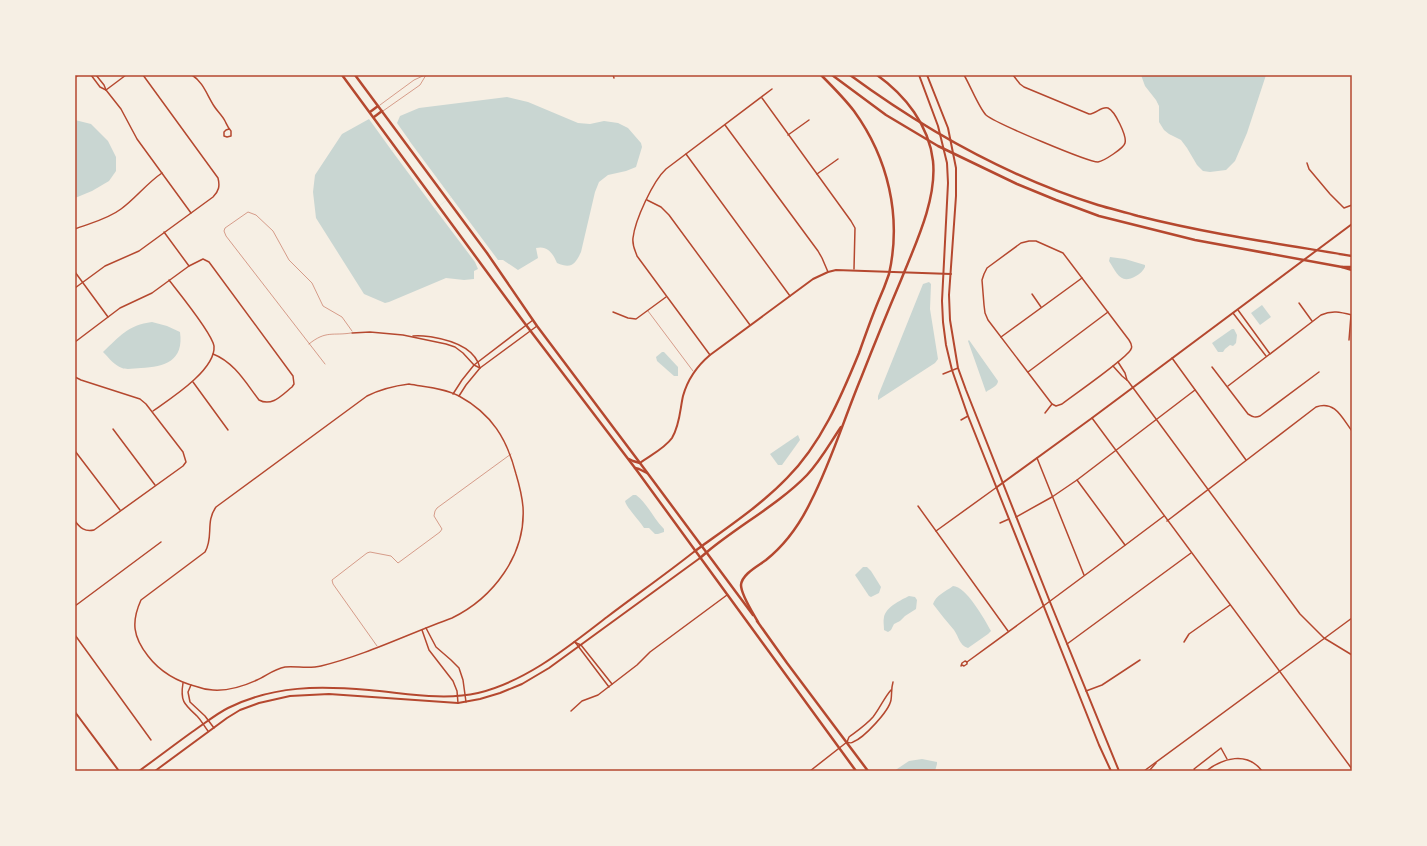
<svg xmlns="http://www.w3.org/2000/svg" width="1427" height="846" font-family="'Zilla Slab',serif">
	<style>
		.water { fill: #c9d6d2 }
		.pier { fill: #f6efe4 }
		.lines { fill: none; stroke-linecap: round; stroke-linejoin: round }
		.service { stroke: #b5482f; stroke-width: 0.5 }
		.minor { stroke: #b5482f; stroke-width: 1.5 }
		.tertiary { stroke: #b5482f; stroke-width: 2 }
		.secondary { stroke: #b5482f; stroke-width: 2 }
		.trunk { stroke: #b5482f; stroke-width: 2.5 }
		.motorway { stroke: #b5482f; stroke-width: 2.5 }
		.neatline { fill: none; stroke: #b5482f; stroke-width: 1.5 }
	</style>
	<rect width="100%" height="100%" fill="#f6efe4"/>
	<g class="water">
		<polygon points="1141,75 1266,75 1247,133 1235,161 1226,170 1210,172 1203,171 1197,165 1187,148 1181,140 1169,134 1164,130 1159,122 1159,106 1156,100 1145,86"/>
		<path d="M507 97 528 102 578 123 590 124 604 121 618 123 628 128 641 143 642 147 636 167 626 171 608 175 599 182 595 192 581 252C575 265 571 269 557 263 553 254 548 245 536 248L538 258 518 270 503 260H498L451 197 435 209 475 262 478 269 474 271V279L464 280 446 278 389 302 385 303 364 294 316 218 313 192 315 175 342 134 369 119 392 151 409 140 397 123 400 116 419 108Z"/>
		<polygon points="75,120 91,124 108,141 116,157 116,171 109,181 92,191 75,198"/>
		<path d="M1110 257 1125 259 1145 265V267C1143 271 1140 274 1136 276 1120 285 1117 273 1109 261Z"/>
		<polygon points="929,282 931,284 930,309 938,359 935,363 878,400 878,396 923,284"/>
		<polygon points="1262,305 1271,317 1260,325 1251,313"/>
		<path d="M152 322 167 326 180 332C184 361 165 367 141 368 135 368 127 370 122 368 114 365 109 358 103 352 119 337 128 325 152 322Z"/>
		<polygon points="1232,329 1234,329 1237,335 1236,343 1233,346 1230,345 1225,349 1223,352 1218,352 1212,343"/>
		<path d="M969 340 998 381C998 386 990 389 986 392L968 341Z"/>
		<polygon points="662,352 664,352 678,367 678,376 674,376 657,361 656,357"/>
		<polygon points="798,435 800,440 782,465 778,465 770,454"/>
		<path d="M633 495H636C648 504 653 518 664 529V532L658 534H655L649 528H644C640 521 626 507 625 501Z"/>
		<polygon points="863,567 867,567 871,571 881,587 879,593 871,597 869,596 855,575"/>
		<path d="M953 586C966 586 985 620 991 631L988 634 968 648C959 645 959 637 954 630 947 622 940 613 933 604 936 595 945 592 953 586Z"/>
		<path d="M909 596 915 597 917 600 916 609 905 616 900 621 894 624 891 630 888 632 884 630C884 626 883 621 884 617 886 607 901 600 909 596Z"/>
		<polygon points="922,759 937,762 937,764 935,771 894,771 909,761"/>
	</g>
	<polygon class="pier" points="408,139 451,197 435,209 392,151"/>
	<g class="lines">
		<g class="service">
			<polyline points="380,105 414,80 425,75"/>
			<polyline points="383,111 420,85 426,75"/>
			<polyline points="648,311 693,371"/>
			<path d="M309 344C326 330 333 336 351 333"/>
			<polyline points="325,364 226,236 224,231 225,228 248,212 256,215 273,231 289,260 312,283 323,306 342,317 352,331"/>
			<polyline points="377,646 333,584 332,580 367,553 370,552 391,556 398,563 440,532 442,529 434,516 435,511 437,508 511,454"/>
		</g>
		<g class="minor">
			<polyline points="91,75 100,87 106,90"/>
			<polyline points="96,75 104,85 106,90 121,109 137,139 191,213"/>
			<path d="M192 75C203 82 207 95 214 106 217 111 222 115 225 121 227 125 228 128 231 131V136L227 137 224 136V132L226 130 229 129"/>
			<polyline points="613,75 614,78"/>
			<path d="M964 75C970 85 979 108 986 115 995 123 1088 162 1098 162 1104 161 1124 148 1125 143 1127 136 1115 111 1108 108 1101 106 1096 114 1089 114L1024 87 1020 84 1013 75"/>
			<polyline points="106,90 126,75"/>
			<polyline points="762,98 851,221 855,228 854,269"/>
			<polyline points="725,125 818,251 822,258 828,272"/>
			<polyline points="788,135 809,120"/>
			<polyline points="686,154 790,296"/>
			<polyline points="1307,163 1309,169 1330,194 1344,208 1352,205"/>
			<polyline points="817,174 838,159"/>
			<polyline points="647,200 661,207 669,215 750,325"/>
			<path d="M75 229C91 223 108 219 121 209 136 198 147 183 162 173"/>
			<polyline points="164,232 189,266"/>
			<path d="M1029 241H1036L1063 253 1129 340C1131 343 1133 346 1131 349 1129 357 1072 396 1062 404L1056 406 1052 404 988 320 985 313 984 305 982 280 984 274 987 268 1021 243Z"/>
			<polyline points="75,272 108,317"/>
			<path d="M75 288 105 266 139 251 213 197C219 191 220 186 218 178L143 75"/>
			<polyline points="1032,294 1041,307"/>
			<polyline points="1299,303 1312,321"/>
			<polyline points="1238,310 1270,354"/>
			<polyline points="613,312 628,318 636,319 666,297"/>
			<polyline points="1233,313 1266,356"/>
			<polyline points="352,333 370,332 403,335 446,344 455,347 463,353 474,365 480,368"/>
			<path d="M413 336C419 335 425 336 432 337 450 340 475 347 480 368"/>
			<polyline points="1001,337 1082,278"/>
			<polyline points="1349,340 1351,315"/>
			<path d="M75 342 120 308 152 293 189 266 203 259 209 262 293 376 294 384 292 387C282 395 272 407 259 400 246 383 234 362 213 354"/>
			<path d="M710 355 637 256C635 250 632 245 633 238 635 220 653 181 666 169L772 89"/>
			<polyline points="1172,358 1246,460"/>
			<polyline points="1118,362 1125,373 1127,380"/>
			<polyline points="1113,366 1122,376 1128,381 1300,614 1324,638 1352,655"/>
			<path d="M1212 367 1248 414C1253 417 1255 418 1260 416L1319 372"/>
			<polyline points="1028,372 1108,312"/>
			<polyline points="943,374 958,368"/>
			<path d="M75 377 81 380 140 399 146 404 183 452 186 462 183 466 94 530C85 532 80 528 75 521"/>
			<polyline points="193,382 228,430"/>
			<path d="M409 384C425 387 444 388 459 396 492 414 507 439 516 474 519 484 522 496 523 507 526 555 493 598 452 618 408 634 366 655 321 666 309 669 297 666 285 667 274 669 266 676 257 680 244 686 228 691 213 690 208 690 203 689 198 687 178 682 161 673 148 656 133 637 131 622 141 600L205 552C214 537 205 522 216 507L367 396C381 389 393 386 409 384Z"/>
			<path d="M1228 386 1321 315C1332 310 1340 312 1352 315"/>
			<polyline points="453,394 462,380 474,365 533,320"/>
			<polyline points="459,396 466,385 480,368 537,326"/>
			<path d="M153 411C170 399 216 370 214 346 212 333 179 293 169 280"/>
			<polyline points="1045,413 1052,404"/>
			<polyline points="1092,418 1352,769"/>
			<polyline points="961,420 968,416"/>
			<polyline points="113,429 155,485"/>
			<polyline points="75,451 120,510"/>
			<polyline points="1037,458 1084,575"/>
			<polyline points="1077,480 1125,545"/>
			<polyline points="918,506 1008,631"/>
			<polyline points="1016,517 1052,497 1077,480 1195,390"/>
			<path d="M1167 521 1316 407C1335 400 1342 418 1352 431"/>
			<polyline points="1000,523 1009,519"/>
			<polyline points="936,531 997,487"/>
			<polyline points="75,606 161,542"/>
			<polyline points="426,628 436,647 451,660 459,668 463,680 466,702"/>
			<polyline points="422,630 429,650 453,681 457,691 458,703"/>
			<polyline points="75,635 151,740"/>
			<polyline points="574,642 581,645 612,684"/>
			<polyline points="575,642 609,687"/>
			<polyline points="1184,642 1189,634 1230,605"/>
			<polyline points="1067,644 1191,553"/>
			<path d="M967 662C1033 614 1099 565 1164 516"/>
			<polyline points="961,666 962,663 965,661 967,662 967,664 964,666 962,665"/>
			<path d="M183 683C180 701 184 704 197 716 201 720 204 726 208 731"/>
			<polyline points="191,685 188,692 190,702 205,716 214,728"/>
			<polyline points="1086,691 1102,685 1140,660"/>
			<polyline points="571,711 582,701 598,695 637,665 650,652 727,595"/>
			<path d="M847 742C849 743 852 743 853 742 864 738 889 711 891 700 892 694 891 689 893 682"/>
			<path d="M810 771 847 742 849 737C857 731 866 725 873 717 880 708 884 698 891 690"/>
			<polyline points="1144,771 1352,618"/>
			<polyline points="1149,771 1156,763"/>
			<polyline points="1195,771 1194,769 1221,748 1227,759"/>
			<path d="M1206 771C1223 758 1247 751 1262 771"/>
		</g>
		<g class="tertiary">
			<polyline points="75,77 78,75"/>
			<path d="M640 463C651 455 665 448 672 438 680 425 680 409 683 396 688 378 697 366 710 355L813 279 828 272 836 270 951 274"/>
			<polyline points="997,487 1092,418 1352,224"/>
			<polyline points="75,712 119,771"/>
			<path d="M139 771C157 758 174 745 192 732 204 724 216 714 228 708 274 685 320 686 369 690 405 693 443 701 478 693 527 681 568 647 607 617 636 595 666 574 695 551"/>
			<polyline points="155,771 227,718 240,710 259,703 290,696 329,694 458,703 480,699 500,693 522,684 549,668 700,558"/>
		</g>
		<g class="secondary">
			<polyline points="919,75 938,126 947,163 948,183 942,301 943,322 946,345 952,370 968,416 1099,745 1111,771"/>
			<polyline points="927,75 948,128 956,168 956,196 949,295 950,320 958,368 966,390 1050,602 1119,771"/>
		</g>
		<g class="trunk">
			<polyline points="342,75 523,321 635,468 856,771"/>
			<polyline points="355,75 487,253 537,326 640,463 753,615"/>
			<polyline points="370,112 378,106"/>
			<polyline points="374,117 382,111"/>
			<polyline points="629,459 633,461 640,463"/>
			<polyline points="635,468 639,469 647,473"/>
			<polyline points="695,551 702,546"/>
			<polyline points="700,558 707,552"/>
			<polyline points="757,621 787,663 868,771"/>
		</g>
		<g class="motorway">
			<polyline points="832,75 886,115 938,146 1017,184 1056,200 1099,216 1195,240 1342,267 1352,270"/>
			<path d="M850 75C925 130 1008 177 1098 205 1111 209 1125 212 1138 216 1209 234 1281 244 1352 256"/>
			<polyline points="1342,267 1352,267"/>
			<path d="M702 546C731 525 762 504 787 478 821 444 841 397 859 353 865 336 871 319 878 302 882 293 886 283 889 274 902 216 888 158 854 111 844 98 832 86 821 75"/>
			<path d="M707 552C738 526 779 504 807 475 821 460 830 443 841 427"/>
			<path d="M758 622C753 613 741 595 741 585 742 574 758 566 766 560 786 544 800 524 811 501 831 462 844 419 861 378 874 345 887 313 901 280 915 245 937 200 933 161 929 125 905 95 877 75"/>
		</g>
	</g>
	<rect width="1427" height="846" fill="none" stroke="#f6efe4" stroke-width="152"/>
	<rect x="76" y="76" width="1275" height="694" class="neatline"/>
</svg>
